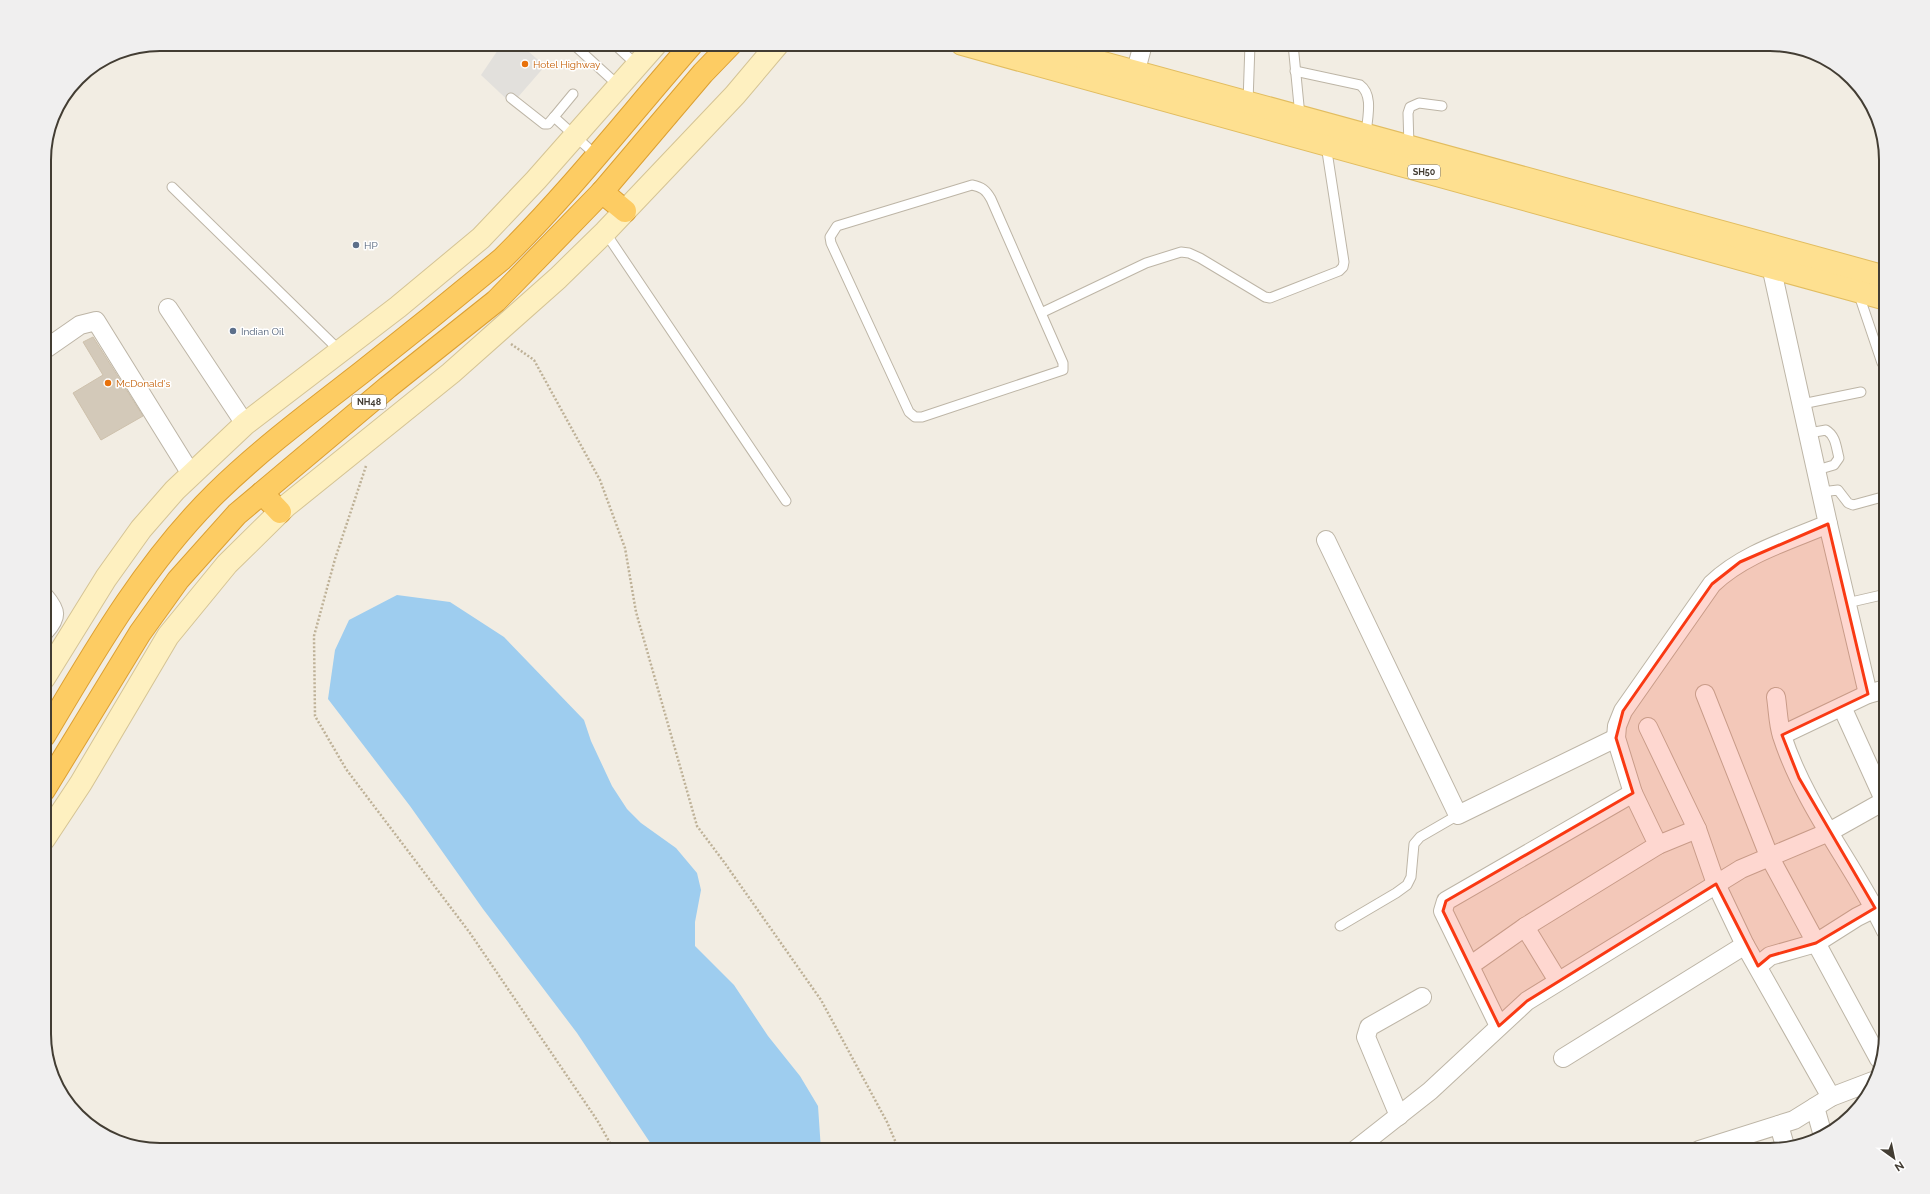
<svg xmlns="http://www.w3.org/2000/svg" width="1930" height="1194" font-family="Raleway,sans-serif">
	<style>
		.parking { fill: #e2e0dc }
		.water { fill: #9ecdef }
		.building { fill: #d3c9b9; stroke: #cec1ac }
		.lines { fill: none; stroke-linecap: round; stroke-linejoin: round }
		.lane-casing { stroke: #bdb5a6; stroke-width: 11 }
		.street-casing { stroke: #bdb5a6; stroke-width: 20 }
		.secondary-casing { stroke: #d5c495; stroke-width: 24 }
		.primary-casing { stroke: #e2bd60; stroke-width: 24 }
		.highway-casing { stroke: #dca033; stroke-width: 24 }
		.path { stroke: #beb197; stroke-width: 2.5; stroke-dasharray: 2 2; stroke-linecap: butt }
		.lane { stroke: #fff; stroke-width: 9 }
		.street { stroke: #fff; stroke-width: 18 }
		.secondary { stroke: #fef0c0; stroke-width: 22 }
		.primary { stroke: #fee090; stroke-width: 22 }
		.highway { stroke: #fdcc63; stroke-width: 22 }
		.marked { fill: #f93913; fill-opacity: 0.2; stroke: #f93913; stroke-width: 3; stroke-linejoin: round }
		.food-dot { fill: #e8710a; stroke: #fff; stroke-width: 1.5 }
		.service-dot { fill: #5c6f8a; stroke: #fff; stroke-width: 1.5 }
		.labels { text-anchor: middle; stroke-width: 3; stroke-linejoin: round; paint-order: stroke }
		.shield { fill: #fff; stroke: #7b7770; stroke-width: 1 }
		.shield-label { font-size: 9px; font-weight: bold; fill: #433d33 }
		.food-label { font-size: 10px; fill: #c56008; stroke: #fff; text-anchor: start }
		.service-label { font-size: 10px; fill: #4e5e75; stroke: #fff; text-anchor: start }
		.rim { fill: none; stroke: #433d33; stroke-width: 2 }
	</style>
	<rect width="100%" height="100%" fill="#f2ede3"/>
	<polygon class="parking" points="502,44 520,44 545,66 512,104 481,75"/>
	<polygon class="water" points="397,595 450,602 504,637 584,720 591,741 612,786 627,809 641,823 676,848 697,873 701,890 695,922 695,946 734,985 768,1036 800,1076 818,1106 821,1150 655,1150 577,1033 483,909 410,806 328,699 335,650 349,620"/>
	<polygon class="building" points="93,337 143,416 101,440 73,393 103,375 83,342"/>
	<g class="lines">
		<defs>
			<g id="lane">
				<polyline points="573,44 619,86"/>
				<polyline points="614,44 637,65"/>
				<polyline points="1293,44 1300,116"/>
				<path d="M1295 71 1360 85C1374 95 1367 119 1366 134"/>
				<polyline points="511,98 544,124 548,124 554,117 597,156"/>
				<polyline points="1248,102 1250,44"/>
				<polyline points="554,117 573,94"/>
				<polyline points="1409,146 1408,113 1410,107 1419,103 1442,106"/>
				<polyline points="172,187 340,351"/>
				<polyline points="605,232 786,501"/>
				<polyline points="1858,292 1882,363"/>
				<path d="M1041 313 1063 363V370L922 417H915L909 412 831 243 830 237 837 226 972 185C982 187 986 190 991 199L1041 313 1146 263 1181 252 1189 253 1200 258 1265 297 1270 298 1339 271 1343 267 1344 262 1326 145"/>
				<polyline points="1802,404 1861,392"/>
				<path d="M1809 433 1826 430C1836 436 1836 447 1839 458L1834 465 1817 470"/>
				<polyline points="1821,492 1838,490 1848,503 1853,505 1886,496"/>
				<polyline points="1847,603 1886,594"/>
				<polyline points="1340,926 1396,893 1407,885 1411,877 1414,844 1420,837 1458,815"/>
			</g>
			<g id="street">
				<polyline points="1132,85 1143,44"/>
				<polyline points="168,308 245,424"/>
				<polyline points="44,350 80,325 96,321 191,474"/>
				<polyline points="1828,524 1868,694"/>
				<polyline points="1326,540 1458,815 1616,738"/>
				<path d="M44 596C57 611 58 617 44 632"/>
				<polyline points="1705,694 1769,856 1879,1059"/>
				<path d="M1776 697C1778 710 1778 724 1782 736 1805 807 1854 865 1886 931"/>
				<polyline points="1842,707 1886,804"/>
				<polyline points="1648,727 1697,829 1716,884 1745,945 1831,1097"/>
				<polyline points="1782,735 1868,694 1886,689"/>
				<polyline points="1658,845 1697,829"/>
				<polyline points="1525,927 1558,981"/>
				<path d="M1471 965 1525 927 1658 845 1633 793 1616 738 1617 726 1623 711 1712 584C1743 554 1788 541 1828 524L1769 257"/>
				<polyline points="1758,966 1770,956 1816,943 1857,917 1885,903"/>
				<polyline points="1499,1026 1443,911 1446,901 1633,793"/>
				<polyline points="1563,1058 1745,945"/>
				<polyline points="1815,1107 1823,1136"/>
				<polyline points="1399,1116 1366,1037 1369,1027 1422,997"/>
				<polyline points="1779,1125 1785,1146"/>
				<polyline points="1355,1150 1430,1091 1527,1001 1741,869 1829,832 1886,800"/>
				<polyline points="1699,1150 1794,1120 1831,1097 1873,1081"/>
			</g>
			<g id="secondary">
				<polyline points="44,678 106,578 141,529 175,490 245,424 398,307 481,238 536,180 656,44"/>
				<polyline points="44,839 81,783 168,636 227,564 286,506 451,373 558,278 605,232 735,95 778,44"/>
			</g>
			<g id="primary">
				<polyline points="962,44 1886,299"/>
				<polyline points="1034,44 1886,277"/>
			</g>
			<g id="highway">
				<polyline points="602,192 625,211"/>
				<polyline points="262,493 280,512"/>
				<path d="M44 736C95 650 145 563 216 493 261 449 312 411 361 373 408 336 455 298 502 259 570 192 629 116 692 44"/>
				<polyline points="44,790 140,633 178,580 237,514 388,387 496,301 602,192 703,73 731,44"/>
			</g>
		</defs>
		<use href="#lane" class="lane-casing"/>
		<use href="#street" class="street-casing"/>
		<use href="#secondary" class="secondary-casing"/>
		<use href="#primary" class="primary-casing"/>
		<use href="#highway" class="highway-casing"/>
		<g class="path">
			<polyline points="511,344 534,360 600,480 625,548 636,612 697,826 724,862 821,1000 887,1122 899,1150"/>
			<polyline points="366,466 335,559 314,636 315,716 346,769 470,933 597,1120 614,1150"/>
		</g>
		<use href="#lane" class="lane"/>
		<use href="#street" class="street"/>
		<use href="#secondary" class="secondary"/>
		<use href="#primary" class="primary"/>
		<use href="#highway" class="highway"/>
	</g>
	<path class="marked" d="M1828 524 1868 694 1782 735 1799 778 1875 908 1816 943 1770 956 1758 966 1716 884 1527 1001 1499 1026 1443 911 1446 901 1633 793 1616 738 1623 711 1712 584 1740 562Z"/>
	<g class="food-dot">
		<circle cx="525" cy="64" r="4"/>
		<circle cx="108" cy="383" r="4"/>
	</g>
	<g class="service-dot">
		<circle cx="356" cy="245" r="4"/>
		<circle cx="233" cy="331" r="4"/>
	</g>
	<g class="labels">
		<g class="shield">
			<rect x="1408" y="165" width="32" height="14" rx="3"/>
			<rect x="352" y="395" width="34" height="14" rx="3"/>
		</g>
		<g class="shield-label">
			<text x="1424" y="175">SH50</text>
			<text x="369" y="405">NH48</text>
		</g>
		<g class="food-label">
			<text x="533" y="68">Hotel Highway</text>
			<text x="116" y="387">McDonald's</text>
		</g>
		<g class="service-label">
			<text x="364" y="249">HP</text>
			<text x="241" y="335">Indian Oil</text>
		</g>
	</g>
	<path d="M0 0H1930V1194H0ZM160 51H1770A109 109 0 0 1 1879 160V1034A109 109 0 0 1 1770 1143H160A109 109 0 0 1 51 1034V160A109 109 0 0 1 160 51Z" fill="#f0efef" fill-rule="evenodd"/>
	<path class="rim" d="M160 51H1770A109 109 0 0 1 1879 160V1034A109 109 0 0 1 1770 1143H160A109 109 0 0 1 51 1034V160A109 109 0 0 1 160 51Z"/>
	<g transform="translate(1894 1158) rotate(147)" stroke="#ffffff" stroke-width="3" paint-order="stroke">
	<path d="M0-3L7 15L0 10L-7 15Z" fill="#433d33"/>
	<text y="-6" font-size="11" font-weight="bold" text-anchor="middle" fill="#433d33">N</text>
	</g>
</svg>
